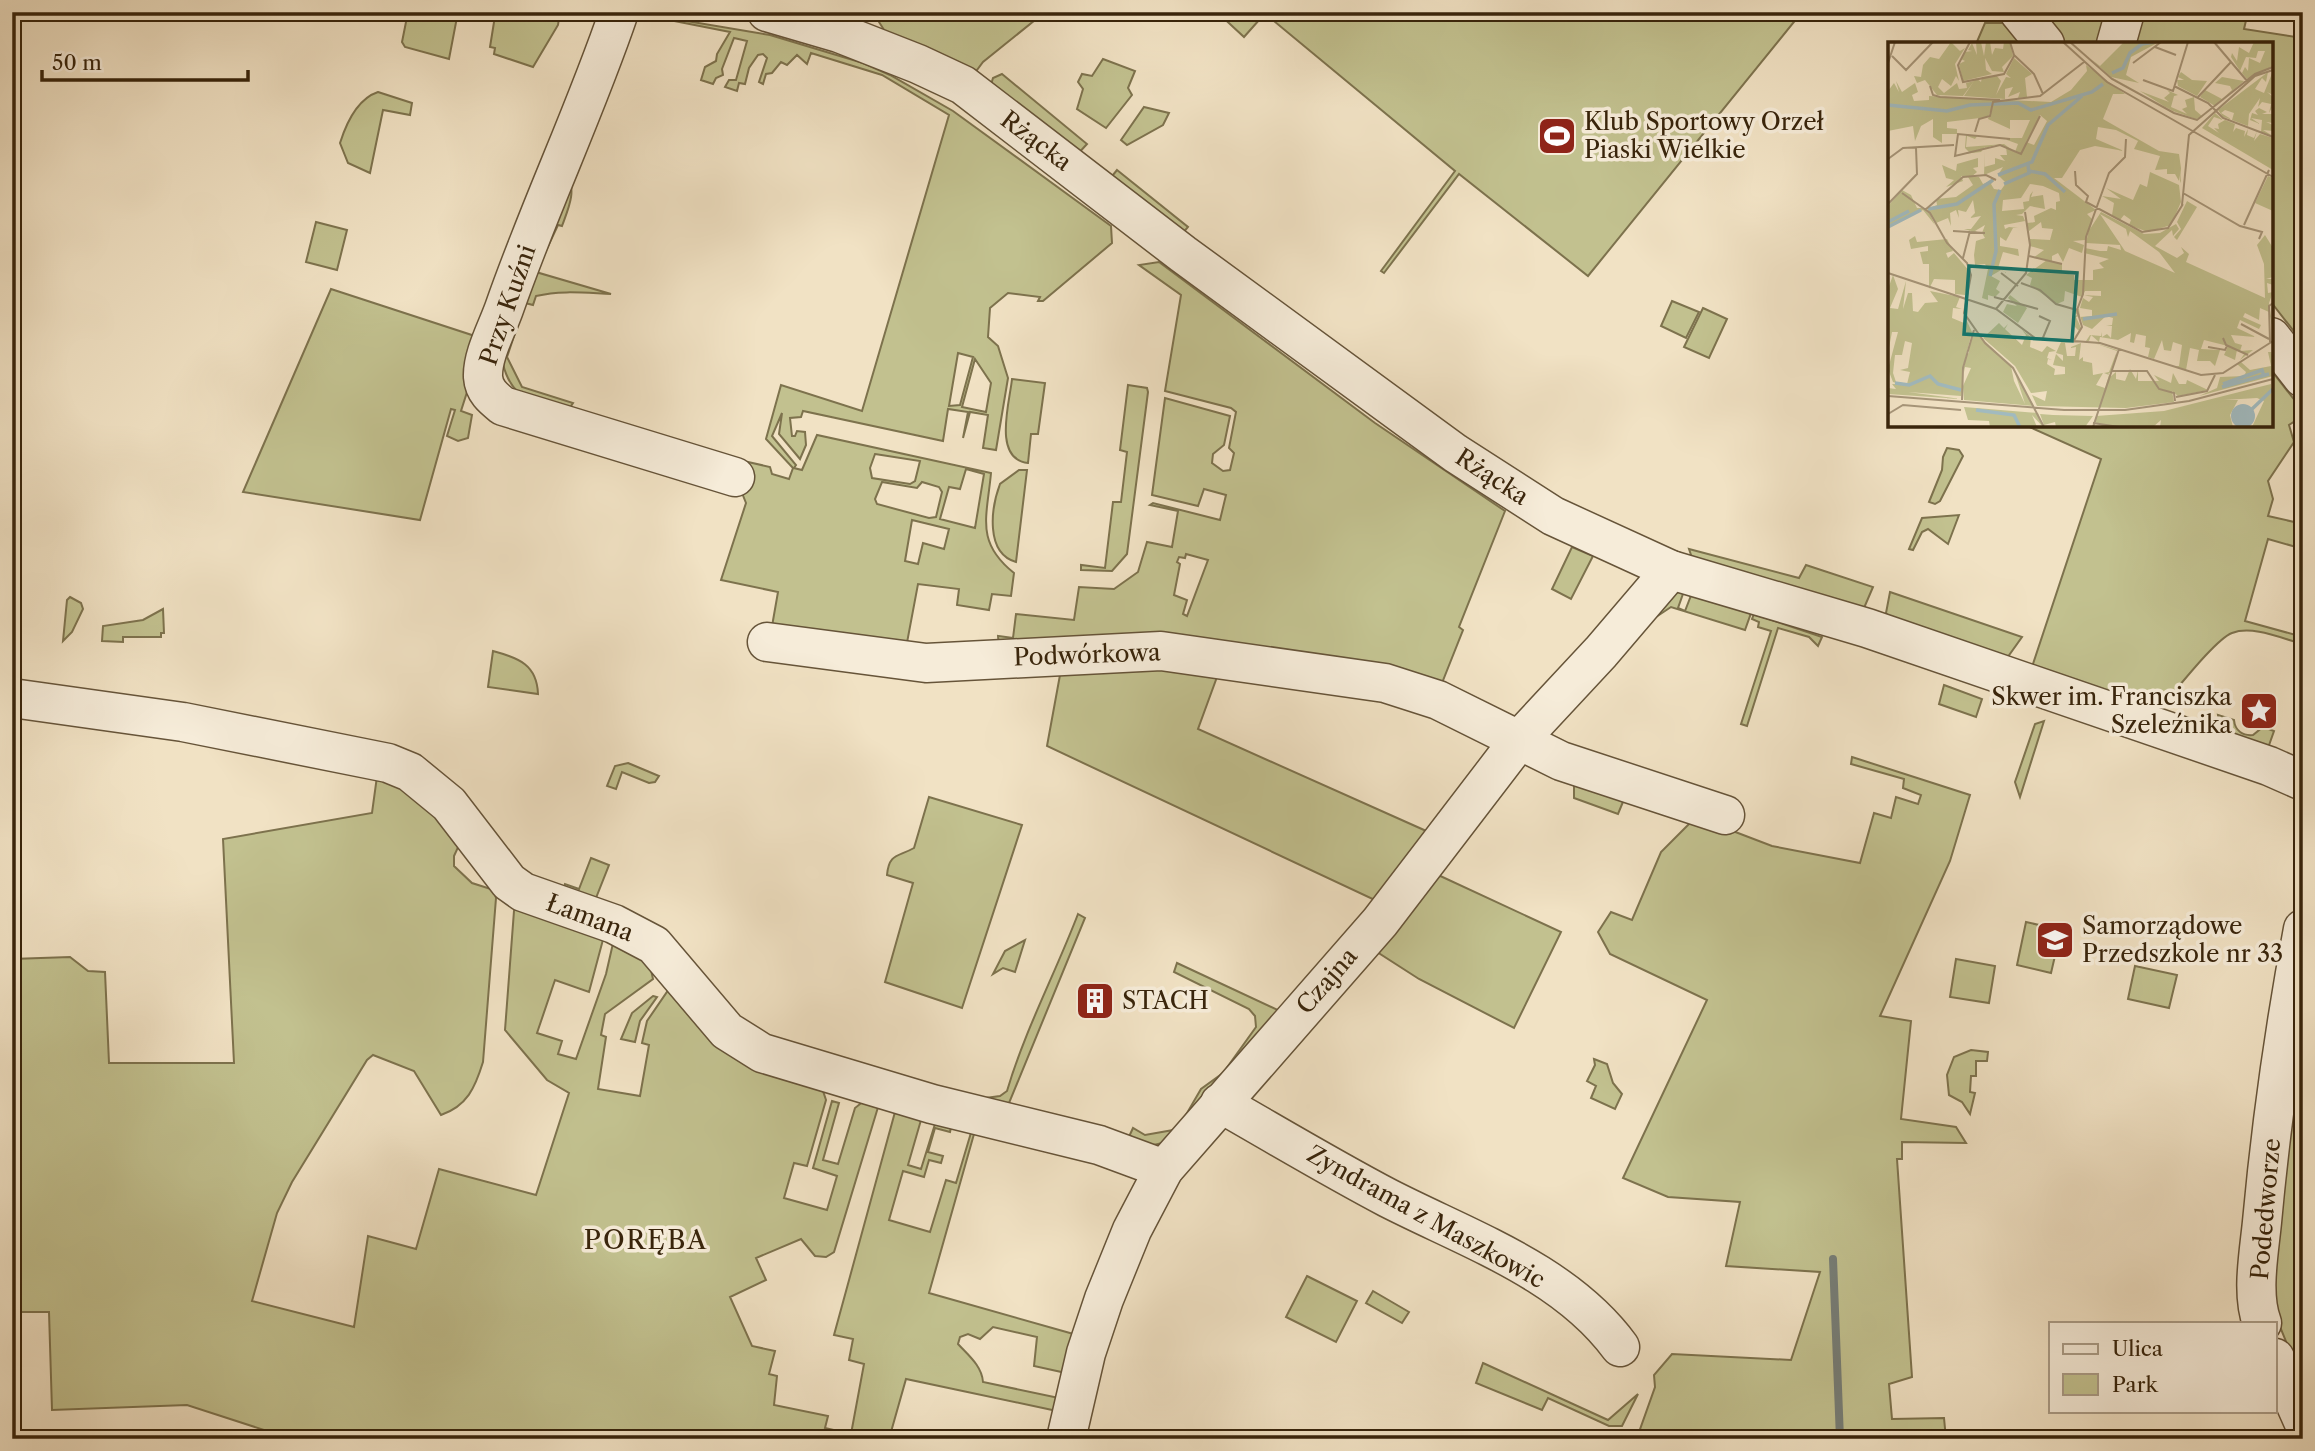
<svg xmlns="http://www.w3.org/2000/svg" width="2315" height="1451" font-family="'Libre Caslon Text',serif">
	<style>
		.green { fill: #c2c18f; stroke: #7d724d; stroke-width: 2; fill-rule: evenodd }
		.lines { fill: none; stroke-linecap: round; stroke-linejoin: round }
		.stream { stroke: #777e77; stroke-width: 8 }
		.minor-casing { stroke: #665439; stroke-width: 41 }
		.minor { stroke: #f6ecd9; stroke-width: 38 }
		.labels { text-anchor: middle; stroke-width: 7; stroke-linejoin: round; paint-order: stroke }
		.poi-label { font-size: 24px; fill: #38240b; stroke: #f6ecd9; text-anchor: start }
		.street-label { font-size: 24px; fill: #38240b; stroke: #f6ecd9 }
		.neighbourhood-label { font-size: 26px; letter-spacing: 2px; fill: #38240b; stroke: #f6ecd9 }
		.inset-river { fill: none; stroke: #a1babf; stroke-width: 3.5 }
		.inset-road { fill: none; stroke: #a7967a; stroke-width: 2 }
		.view { fill: #0f766e; fill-opacity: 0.15; stroke: #0f766e; stroke-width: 3.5 }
		.inset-edge { fill: none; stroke: #38240b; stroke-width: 3.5 }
	</style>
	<rect width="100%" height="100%" fill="#f1e2c4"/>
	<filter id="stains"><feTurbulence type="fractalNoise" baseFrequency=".00286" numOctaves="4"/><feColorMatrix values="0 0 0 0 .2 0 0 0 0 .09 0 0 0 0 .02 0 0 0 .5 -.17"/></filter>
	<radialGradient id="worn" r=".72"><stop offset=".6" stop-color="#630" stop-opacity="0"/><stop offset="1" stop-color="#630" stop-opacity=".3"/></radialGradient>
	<g class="green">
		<polygon points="408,12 458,12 449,59 405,47 402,42"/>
		<polygon points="498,12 560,12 558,25 533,67 494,54 495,48 490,47 495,16"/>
		<path d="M633 12 770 35 863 63 890 75 953 111 1111 226 1112 243 1043 301H1038L1040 297 1008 293 990 308 988 337 998 346 1008 378 996 450 983 448 988 415 970 412 963 438 968 412 948 409 943 441 803 411 801 417 790 418 792 436H795L797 431 805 432 806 445 800 459 779 434 782 413 772 436 796 465 794 468 802 470 817 435 991 473C987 517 975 542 1014 573L1011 596 992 594 989 610 957 605 959 589 918 584 906 648 771 632 778 592 721 580 746 503 742 493 748 462 770 467 772 474 789 479 793 468 766 439 781 385 862 411 949 115 882 75 811 53 807 64 797 55 787 65 781 62 772 73 766 74 763 84 759 82 767 58 763 54 758 55 749 68 745 84 739 83 737 91 725 87 729 80H736L747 41 734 38 722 69 723 75 716 78 713 84 701 80 705 67 716 61 717 54 730 32 644 15 628 24ZM958 353 973 357 960 405 949 406ZM975 359 991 383 986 412 962 407ZM875 454 920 461 915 481 910 484 872 478 870 468ZM966 469 984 474 975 528 940 519 949 487 960 489ZM882 482 917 488 922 482 939 487 942 492 936 517 929 518 877 504 875 499ZM912 520 949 529 944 549 923 543 918 564 905 561Z"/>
		<polygon points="879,12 1045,12 983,62 974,74 886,33 879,22"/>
		<polygon points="1217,12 1253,12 1260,19 1244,37"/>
		<polygon points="1263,12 1802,12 1588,276 1459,174 1384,273 1381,271 1455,171"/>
		<polygon points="2039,12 2108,12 2096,44 2065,44"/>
		<polygon points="2143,12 2248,12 2244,29 2303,38 2303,343 2271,302 2271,44 2135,44"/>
		<polygon points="1985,23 2003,23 2022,44 1976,44"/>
		<polygon points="1103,59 1135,71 1128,88 1132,95 1106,128 1077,109 1083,89 1078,82 1082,74 1092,76"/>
		<polygon points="1002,74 1087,144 1076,156 990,88 993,78"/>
		<path d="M378 92 412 103 410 115 383 110 370 173 348 163 340 143C346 124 357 99 378 92Z"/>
		<polygon points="1144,107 1169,113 1163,125 1127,145 1121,140"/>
		<polygon points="1117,170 1188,227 1183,233 1108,181"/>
		<path d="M567 175C577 191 568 209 562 226L558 225 536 272 611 294C586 293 561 290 536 296L533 305 525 303 507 357 522 387 573 403 569 409 521 395C508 384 501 366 502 349Z"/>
		<polygon points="316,222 347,230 337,270 306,262"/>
		<path d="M1159 262 1375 423 1505 511 1459 627 1463 630 1440 688 999 647 998 636 1013 638 1016 614 1074 620 1079 587 1114 589 1138 572 1147 542 1172 547 1178 511 1150 505 1153 503 1220 520 1226 495 1204 489 1198 506 1152 495 1165 398 1230 416 1224 445 1213 454 1212 463 1223 471 1230 470 1234 453 1229 448 1236 412 1231 408 1165 391 1181 295 1139 265ZM1186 554 1208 560 1187 616 1183 614 1187 600 1174 595 1180 564 1177 562 1179 557 1185 558Z"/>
		<polygon points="331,289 484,339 461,411 472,415 468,438 458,441 447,436 455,410 451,409 420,520 243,492"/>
		<polygon points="1672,301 1699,312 1686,338 1661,326"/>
		<polygon points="1703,308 1727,319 1709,358 1684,347"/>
		<path d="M2271 370 2303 411V416L2289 425 2294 442 2268 481 2273 499 2268 516 2303 524V549L2268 539 2245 621 2303 637V644C2283 639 2253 625 2232 633 2214 640 2172 696 2156 713L2032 667 2101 459 2025 425H2271Z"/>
		<path d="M1012 379 1045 383 1038 434H1031L1028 463C992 459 1010 401 1012 379Z"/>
		<polygon points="1128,385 1147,388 1148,392 1127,554 1112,571 1081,570 1081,565 1105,568 1113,502 1121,502 1127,452 1120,450"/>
		<polygon points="1947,448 1959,450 1963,456 1940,501 1935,504 1929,502 1942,470 1943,457"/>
		<path d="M1019 470H1027L1016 562C985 553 991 508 1000 484Z"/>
		<polygon points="1959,515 1948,544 1928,529 1922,532 1913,550 1909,549 1922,518"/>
		<polygon points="1572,547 1593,556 1571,599 1552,589"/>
		<polygon points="1689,549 1799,578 1806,565 1873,587 1864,608 1692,558"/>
		<polygon points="1677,591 1684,591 1678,608 1685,611 1692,593 1751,613 1745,630 1671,607 1653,619"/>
		<polygon points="1890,592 2022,637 2007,658 1889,617 1886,613"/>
		<polygon points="70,597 81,603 83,609 72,632 63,641 67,600"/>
		<polygon points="163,609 164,633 161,633 161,637 123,637 123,642 102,641 103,626 143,620"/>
		<polygon points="1754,614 1822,637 1818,646 1809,637 1778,628 1747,726 1741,724 1771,631 1758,627 1759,622 1752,619"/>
		<path d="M493 651C519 658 537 665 538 694L488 687Z"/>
		<polygon points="1062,664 1221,666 1198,729 1433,834 1379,902 1047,746"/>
		<polygon points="1944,685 1982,699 1976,717 1939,704"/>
		<path d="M2218 715 2234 720C2235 731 2243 736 2253 735L2263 727 2274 731 2268 748 2221 730Z"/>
		<polygon points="2044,721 2020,797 2015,782 2035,724"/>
		<polygon points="1852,757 1970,795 1950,861 1880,1016 1911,1021 1901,1119 1956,1127 1966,1143 1902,1142 1902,1159 1897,1159 1912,1377 1889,1384 1892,1419 1944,1418 1946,1439 1648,1439 1638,1435 1655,1387 1654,1375 1672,1354 1791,1360 1820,1272 1726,1266 1740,1202 1668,1197 1623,1178 1707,1000 1610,954 1598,932 1611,912 1632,920 1661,852 1696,817 1772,846 1860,863 1874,813 1891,818 1896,797 1918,804 1921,795 1903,788 1904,779 1851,764"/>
		<polygon points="628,763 659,776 655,782 649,783 622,772 616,789 607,786 615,766"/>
		<path d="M378 769 416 790 460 843 454 856V866L472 883 494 890 496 898 483 1062C475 1088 467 1106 441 1115L414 1071 373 1055 367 1060 292 1182 277 1213 252 1301 354 1327 368 1236 416 1249 439 1169 536 1195 569 1093 547 1080 505 1030 514 911 518 906 604 936 589 992 555 980 537 1033 562 1041 558 1054 576 1059 606 974 614 939 648 956 653 979 605 1014 601 1035 606 1037 598 1089 640 1096 649 1045 642 1043 647 1021 669 989 823 1091 826 1100 807 1166 794 1163 784 1198 827 1210 837 1176 813 1168 832 1101 839 1103 823 1160 838 1164 855 1108 865 1100 879 1104 834 1252 826 1257 815 1256 801 1239 756 1258 766 1280 730 1297 752 1346 775 1351 769 1374 777 1376 774 1405 828 1416 825 1428 851 1434 864 1364 849 1360 853 1339 834 1335 895 1112 921 1120 908 1165 921 1169 935 1124 953 1120 950 1132 935 1128 928 1152 943 1156 941 1163 929 1160 924 1177 903 1171 889 1220 930 1232 946 1180 956 1183 973 1126 976 1127 929 1293 1077 1335 1066 1373 1034 1366 1037 1337 993 1327 980 1339 968 1334 960 1337 958 1344C968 1355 982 1366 983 1382L1059 1398 1057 1411 906 1379 889 1439H292L187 1405 52 1410 49 1312H12V959L70 957 88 971 105 972 109 1063H234L223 839 372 813Z"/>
		<polygon points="1574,780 1625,797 1618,814 1574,798"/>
		<path d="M929 797 1022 825 962 1008 885 982 913 883 887 875C889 853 898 857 914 848Z"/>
		<polygon points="591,858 609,865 592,908 543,893 518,877 563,895 565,884 579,889"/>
		<polygon points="1436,874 1561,932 1514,1028 1419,979 1374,950"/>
		<path d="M1078 914 1085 918 1007 1108 985 1098 1000 1096 1007 1091C1025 1030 1055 974 1078 914Z"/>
		<polygon points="2026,922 2061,930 2051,973 2017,965"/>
		<polygon points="1025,940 1015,972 1003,968 993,974 1005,951"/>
		<polygon points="1956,959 1995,966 1989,1003 1950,997"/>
		<polygon points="1177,963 1280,1011 1171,1141 1145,1147 1127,1141 1133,1128 1145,1135 1173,1130 1183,1120 1201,1089 1223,1073 1256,1027 1255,1016 1249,1009 1174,972"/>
		<polygon points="2135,966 2177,975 2169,1008 2128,999"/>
		<polygon points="653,996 657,997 640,1021 635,1042 621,1039 632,1013"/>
		<polygon points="2303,1029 2303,1383 2274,1312 2270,1289"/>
		<polygon points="1971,1050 1988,1052 1987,1061 1976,1061 1976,1076 1971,1076 1970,1092 1975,1093 1970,1114 1962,1102 1949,1095 1947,1075 1954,1057"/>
		<polygon points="1594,1059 1607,1064 1613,1083 1622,1094 1615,1109 1591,1098 1596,1086 1587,1081 1595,1065"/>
		<polygon points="1307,1276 1357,1301 1336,1342 1286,1317"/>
		<polygon points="1373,1291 1409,1312 1402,1323 1366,1303"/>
		<polygon points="1483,1363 1608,1420 1638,1394 1622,1426 1609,1426 1548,1398 1542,1410 1476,1383"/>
	</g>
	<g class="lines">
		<polyline class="stream" points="1833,1259 1840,1439"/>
		<defs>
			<g id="minor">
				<path d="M619 12C585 112 540 206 505 306 498 327 482 355 483 377 484 391 493 398 503 406L735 477"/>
				<polyline points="767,12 839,33 918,64 963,85 1183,254 1455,453 1553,516 1671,570 1867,628 2269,766 2303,781"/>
				<polyline points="2019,12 2045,44"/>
				<polyline points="2116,44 2125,12"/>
				<polyline points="2271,337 2303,378"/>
				<polyline points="767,642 926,663 1161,651 1385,683 1438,700 1561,761 1725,815"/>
				<polyline points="12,698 183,722 388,763 410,772 449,804 509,882 523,892 614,924 654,945 727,1031 762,1053 932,1104 1099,1145 1164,1169"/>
				<path d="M1220 1103C1276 1135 1331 1168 1388 1198 1468 1239 1565 1272 1620 1347"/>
				<path d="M2262 1323C2251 1294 2259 1253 2262 1222 2271 1124 2285 1025 2303 929"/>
				<polyline points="2275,1358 2303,1421"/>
				<polyline points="1066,1439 1086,1353 1104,1299 1132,1230 1164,1169 1380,922 1520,739 1601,652 1671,570"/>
			</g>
		</defs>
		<use href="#minor" class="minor-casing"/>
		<use href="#minor" class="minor"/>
	</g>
	<defs>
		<symbol id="stadium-square" viewBox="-11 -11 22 22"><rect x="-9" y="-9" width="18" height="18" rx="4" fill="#8f2418" stroke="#f6ecd9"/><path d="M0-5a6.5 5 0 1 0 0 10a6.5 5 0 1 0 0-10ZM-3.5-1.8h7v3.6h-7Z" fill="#fff"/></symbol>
		<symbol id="sight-square" viewBox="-11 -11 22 22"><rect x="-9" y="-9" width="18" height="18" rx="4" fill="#8f2418" stroke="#f6ecd9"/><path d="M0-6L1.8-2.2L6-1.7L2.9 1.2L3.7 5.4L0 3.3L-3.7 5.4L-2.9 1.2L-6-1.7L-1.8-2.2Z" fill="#fff"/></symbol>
		<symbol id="school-square" viewBox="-11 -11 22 22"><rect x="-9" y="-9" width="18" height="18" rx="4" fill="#8f2418" stroke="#f6ecd9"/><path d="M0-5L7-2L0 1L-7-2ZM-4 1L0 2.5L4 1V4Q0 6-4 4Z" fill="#fff"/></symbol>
		<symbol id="building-square" viewBox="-11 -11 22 22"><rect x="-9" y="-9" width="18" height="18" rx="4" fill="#8f2418" stroke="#f6ecd9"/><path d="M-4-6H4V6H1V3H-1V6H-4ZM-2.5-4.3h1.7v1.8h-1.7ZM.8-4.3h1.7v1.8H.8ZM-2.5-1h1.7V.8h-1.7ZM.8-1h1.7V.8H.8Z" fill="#fff"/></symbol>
	</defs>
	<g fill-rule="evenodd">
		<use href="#stadium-square" x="1535" y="114" width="44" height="44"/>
		<use href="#sight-square" x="2237" y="689" width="44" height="44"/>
		<use href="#school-square" x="2033" y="918" width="44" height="44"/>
		<use href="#building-square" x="1073" y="979" width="44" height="44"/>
	</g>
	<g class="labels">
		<g class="poi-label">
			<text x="1584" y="130">Klub Sportowy Orzeł<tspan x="1584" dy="28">Piaski Wielkie</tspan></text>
			<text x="2232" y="705" text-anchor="end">Skwer im. Franciszka<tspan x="2232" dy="28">Szeleźnika</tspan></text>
			<text x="2082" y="934">Samorządowe<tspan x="2082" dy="28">Przedszkole nr 33</tspan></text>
			<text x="1122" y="1009">STACH</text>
		</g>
		<g class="street-label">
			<text transform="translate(1036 141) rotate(37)" y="8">Rżącka</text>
			<text transform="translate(508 305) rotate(-71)" y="8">Przy Kuźni</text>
			<text transform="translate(1492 477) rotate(33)" y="8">Rżącka</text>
			<text transform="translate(1087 655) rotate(-2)" y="8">Podwórkowa</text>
			<text transform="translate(590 918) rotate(21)" y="8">Łamana</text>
			<text transform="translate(1327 981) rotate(-49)" y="8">Czajna</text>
			<text transform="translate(2266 1209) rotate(-85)" y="8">Podedworze</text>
			<text transform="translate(1426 1217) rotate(29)" y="8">Zyndrama z Maszkowic</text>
		</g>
		<g class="neighbourhood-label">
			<text x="646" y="1249">PORĘBA</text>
		</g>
	</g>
	<g transform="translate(1888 42)">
		<rect width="385" height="385" fill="#f1e2c4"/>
		<path d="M63 0 72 9 77 6 67 22 71 39 68 34 63 44 54 37 50 45 56 51 69 41 71 47 79 46 78 41 86 39 75 54 49 53 37 38 29 41 26 34 33 35 35 23 42 15 51 17ZM88 0H93L96 14 98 0H102L104 13 107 6 115 7 116 0H122L125 14 114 25 116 30 104 29 97 16 98 28 104 32 75 39 71 22 77 19 73 17 77 10 84 9 80 8 84 1 89 13ZM236 0H271L243 15 238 33 251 41 223 35 279 66 252 49 281 60 276 56 282 51 279 48 290 53 286 54 283 65 299 72 294 67 299 65 297 58 306 55 307 68 315 75 308 77 285 69 224 36 203 17 212 24ZM366 0H385V24L359 37 354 31 357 25 360 29 361 16 372 21 377 9H370L368 16 358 15 352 29 343 15 344 11 349 19 351 5 361 11ZM126 16 144 32 137 36 139 55 130 56 132 50 120 55 125 45 117 47V57L76 54 88 36 93 40 94 35 109 34 113 39 108 53 118 35 123 36 118 32ZM198 23 237 52H225L215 77 271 109 291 112 293 126V139L292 141 293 127 291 139 287 132H279V127L267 128 272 114 246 107 250 99 228 88 210 85 208 97 236 109 207 104 192 108 174 136H166L208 168 199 172 205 178 202 187 213 170 256 192 272 191 288 182 291 187 285 194 284 188 267 204 289 216 296 211 293 205 301 212 298 220 377 256 376 222 369 203 377 193 385 206V235L378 237H385V243L379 241 380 251 385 250 381 261 385 287 381 270 372 266 371 278 357 271 355 275 373 283 371 287 352 278 349 286 368 295 343 293 347 301 354 303 352 309 365 308 352 318 357 311 349 308 347 318 336 313 340 304 316 298 313 307 332 308 327 324 322 319H309L311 308 302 306 298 328 287 324H291L294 303 285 300 283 309 276 308 274 298 266 317 260 315 262 306 257 305 258 294 248 292 246 301 242 300 243 291 230 298 212 295 211 300 203 293 201 299H198L202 293 213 294V290L214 295 219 292 223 296 224 284 218 283H224L225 276 218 274 204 287 195 283 192 274 188 275 193 286 191 291 186 295 191 289 185 283V275L189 273 185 267H191L192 275 204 274V268L192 266 195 256 201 260 205 255 195 253 213 254V249H197L194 255 177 249 176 259 169 262 142 243 144 236 138 233 159 218 145 216 156 208 142 204V197L162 198 165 187 154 186 153 180 141 189 137 177 139 181 147 180 146 174 163 166 168 168V160L172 159 171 151 155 144 142 142 133 156 115 158 114 169 136 167 135 160 141 159 142 153 145 149 143 155 155 153 157 167 142 164 134 172 128 173 135 174 137 179 116 183 117 187 121 185 130 186H125L118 199 112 195V204L130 207 131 214 115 210 110 226 119 231 113 228 103 234 112 239 108 247 112 250 107 255 100 253V258L94 256 100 227 97 222 87 223 86 213 88 199 97 196 94 191 97 183 87 189 92 191 83 190 82 199 83 189 76 187H83L93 174 82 176 87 171 85 158 78 170 70 168 71 176 68 168 62 171 63 184 60 176 48 181 39 167 49 163 48 157 68 155 85 143 80 135 73 134 75 139 58 145 66 138 58 136 54 123 68 129 69 122 90 116V125L85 126 89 130 83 135H91L95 142 105 138 100 133 107 137 103 142 106 147 113 148 118 141 110 133 115 125 96 133 97 105 93 110 75 112 81 110 77 106 78 93H90L87 97 79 94 78 105 116 102 127 110 130 102 119 98 118 96H134L142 78H122V87L100 77 107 58 100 75 59 80V86L69 87V92H54V101L45 95V77L33 84 27 99 25 84 0 89V49L6 41 11 50 8 39 14 50 27 41 30 50 24 53 26 59 41 58V54L163 60 183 48 199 29ZM152 73 159 79 146 103 138 100ZM107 103 118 105 119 113H112L117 119 107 116V122L96 125 97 106ZM212 172 238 187 240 195 242 189 271 210 287 231 237 209ZM201 187 198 201 232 203 233 208 220 204 219 209H212L197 206 198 202 196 211 221 217 211 221 216 226 205 228V238H186V233L174 231V221L164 220V214L170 211 175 220 181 206 194 211 196 203 185 199 197 198ZM385 29V53L379 50 385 55V64L381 71 383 62 374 60 370 65 372 56 361 72 360 84 344 78 346 71 337 68 333 71 343 77 335 75 330 68 380 30 378 40 374 36 367 47 376 51ZM293 30 304 38 319 39 309 54 290 44 289 38H296L290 35ZM334 35 356 39 327 64 312 55 317 48 334 57 344 48 342 44 327 41ZM371 66 379 70 374 72H385V81L378 80 385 83V89L375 88 385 94 373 90 374 78 363 76 372 82 362 78 364 71 370 73 367 69ZM327 71 335 78 326 75 320 84 331 91 326 86 331 87 330 82 337 78 347 82 345 90 348 86 357 89 356 95 360 87 359 93 366 96 369 89 366 99 372 92 385 96V128L314 86ZM262 130 291 143 293 160 283 183 260 190 241 183 243 178 236 173 232 178 224 173 226 161 214 154 233 157 218 146 245 158 252 142 259 145ZM380 134 385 136V169L367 161ZM14 148 23 153 29 166H34L42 172 47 183 35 168 0 186V164ZM299 159 309 165 289 198 286 195 293 187 289 180ZM27 194 29 200 59 197 65 209 58 211 60 216 66 211 82 230 77 253 67 252V238L46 237 41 247V222H35L32 210 40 209V204L23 207 21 198ZM5 233 10 247 2 266 10 267 18 239 15 267 20 251H24L25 269 30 270 37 261 50 260 42 249 72 255 68 265 74 267 65 266 64 276 76 281V273L84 290 75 325V344L83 326 77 325 76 330V325L79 312 81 311V303L87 290 123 324 126 339 137 362 127 331 146 364 76 358 75 346 73 354 20 350 73 357 0 352V346L8 347 4 342H11L5 340 0 327 10 290H4L0 311V247ZM17 299 24 301 20 326 12 328 22 330 19 342 8 340 5 331 7 313H14ZM122 253 139 266 130 281 115 270 119 262 129 264 120 256ZM111 281 116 286 120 282 117 287 134 303 138 293 134 288 143 295 142 305 154 310 159 304 168 309 161 310 159 316 164 318 160 317 159 322 167 327 166 333 177 332V325L165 323 168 312 175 319V313L168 311 173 300 183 301H177L179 314H187L188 305 183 306V305L193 301 191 318 195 315V319L204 321 205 333 215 331 208 343 217 346 221 333 216 331 221 330 229 309 206 301 229 308 227 320 223 330 220 332 222 333V335L228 330V337L237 339 242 327 248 337 250 328V339H271L266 333 283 341 285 331 291 342H298L299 338 320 348 290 354 284 349 286 360 238 366 149 364 144 353 157 359 159 349 143 351 127 324 95 296ZM380 310H384L383 311 385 313V334L311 354 329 346 332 335 356 334 358 330 349 322 353 320 362 328 383 324ZM383 342 385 385H364L376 359 369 356 336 358H350L342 373 345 385H272L273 378 265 385H216L207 380 208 374 276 369ZM76 365 150 371 155 385 144 373 149 385H102L101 379 80 378ZM152 372 165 373 205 374 197 385H168L167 380 156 383Z" fill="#c2c18f" fill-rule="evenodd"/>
		<path d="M343 374a12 12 0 1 1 24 0a12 12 0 1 1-24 0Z" fill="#a1babf"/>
		<path class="inset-river" d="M224 31 235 26 242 11 254 2 266 0M0 63 59 69 82 63 130 61 143 68 204 50 215 42M141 129 157 132 177 150M110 133 144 120 160 83 194 54M116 142 141 131 140 123M40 167 69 162 105 138M0 180 21 169M0 185 33 168M102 234 108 209 106 162 112 148M195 277 229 272M7 341 21 343 42 334 50 342 73 348M335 342 374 328 376 334M334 345 381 332M88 368 126 373 132 385M363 368 385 347"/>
		<path class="inset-road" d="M82 0 70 23 75 40 116 32 126 14M122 0 126 13 146 32 155 52M175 0 219 40 385 135M182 0 224 37 286 71 309 78 367 32 385 25M326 0 360 40M267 5 288 13M4 14 18 28 45 0M0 21 7 0M245 21 273 0M255 38 285 49 300 0M42 44 45 53 52 55 112 58M286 44 320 61 335 76 385 95M310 55 343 20M87 90 91 77 102 74 105 60 152 54 196 20M122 97 70 92 67 114 112 103 133 112 152 74M0 117 15 106 66 103M187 129 188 143 200 154 198 160 254 190 280 186 295 162M14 151 42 171 59 201 79 221 83 233 76 271 97 301 125 326 156 385M295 151 352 184 374 190 371 197M0 162 29 132 28 106M294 163 301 93 367 34 385 28M37 168 75 135 98 133 108 138M356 183 381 128M65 189 97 191M141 214 174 222M75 216 82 189M0 231 108 267 147 296 212 301 313 333 335 331 385 299M113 231 130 244M133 241 152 248 168 262 189 268M106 255 150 267M108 267 138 231 142 203 137 170M151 274 162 279 154 298M353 282 381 297M335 296 338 303 360 313M185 300 194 285 189 268 195 252 198 195 221 131 237 115 238 97M382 300 381 264 385 261M320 305 337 308 339 304M224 329H259L271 347 286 351 287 359M0 354 176 368H237L301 359 385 337M288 355 319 349 327 333M74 358 75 326 86 288M0 372 15 363 73 368M205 381 231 385M205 385 231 307"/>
		<path class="view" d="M81 224 189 231 184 299 76 292Z"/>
		<rect width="385" height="385" class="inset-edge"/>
	</g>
	<rect width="2315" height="1451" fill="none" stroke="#f1e2c4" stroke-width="42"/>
	<rect x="14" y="14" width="2287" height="1423" fill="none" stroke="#38240b" stroke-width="3.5"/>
	<rect x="21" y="21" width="2273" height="1409" fill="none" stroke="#38240b" stroke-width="2"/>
	<rect x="2049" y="1322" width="228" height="91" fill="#f6ecd9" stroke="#aa9c87" stroke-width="2"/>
	<rect x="2063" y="1344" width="35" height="10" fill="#f6ecd9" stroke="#aa9c87" stroke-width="2"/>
	<text x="2112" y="1356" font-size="21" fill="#38240b">Ulica</text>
	<rect x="2063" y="1374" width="35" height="21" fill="#c2c18f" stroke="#aa9c87" stroke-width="2"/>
	<text x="2112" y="1392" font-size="21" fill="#38240b">Park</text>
	<path d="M42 70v10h206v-10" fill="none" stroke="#38240b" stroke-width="3.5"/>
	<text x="52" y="70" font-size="21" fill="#38240b" stroke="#f6ecd9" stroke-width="5" paint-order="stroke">50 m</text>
	<rect width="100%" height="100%" filter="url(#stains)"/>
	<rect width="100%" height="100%" fill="url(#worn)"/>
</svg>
